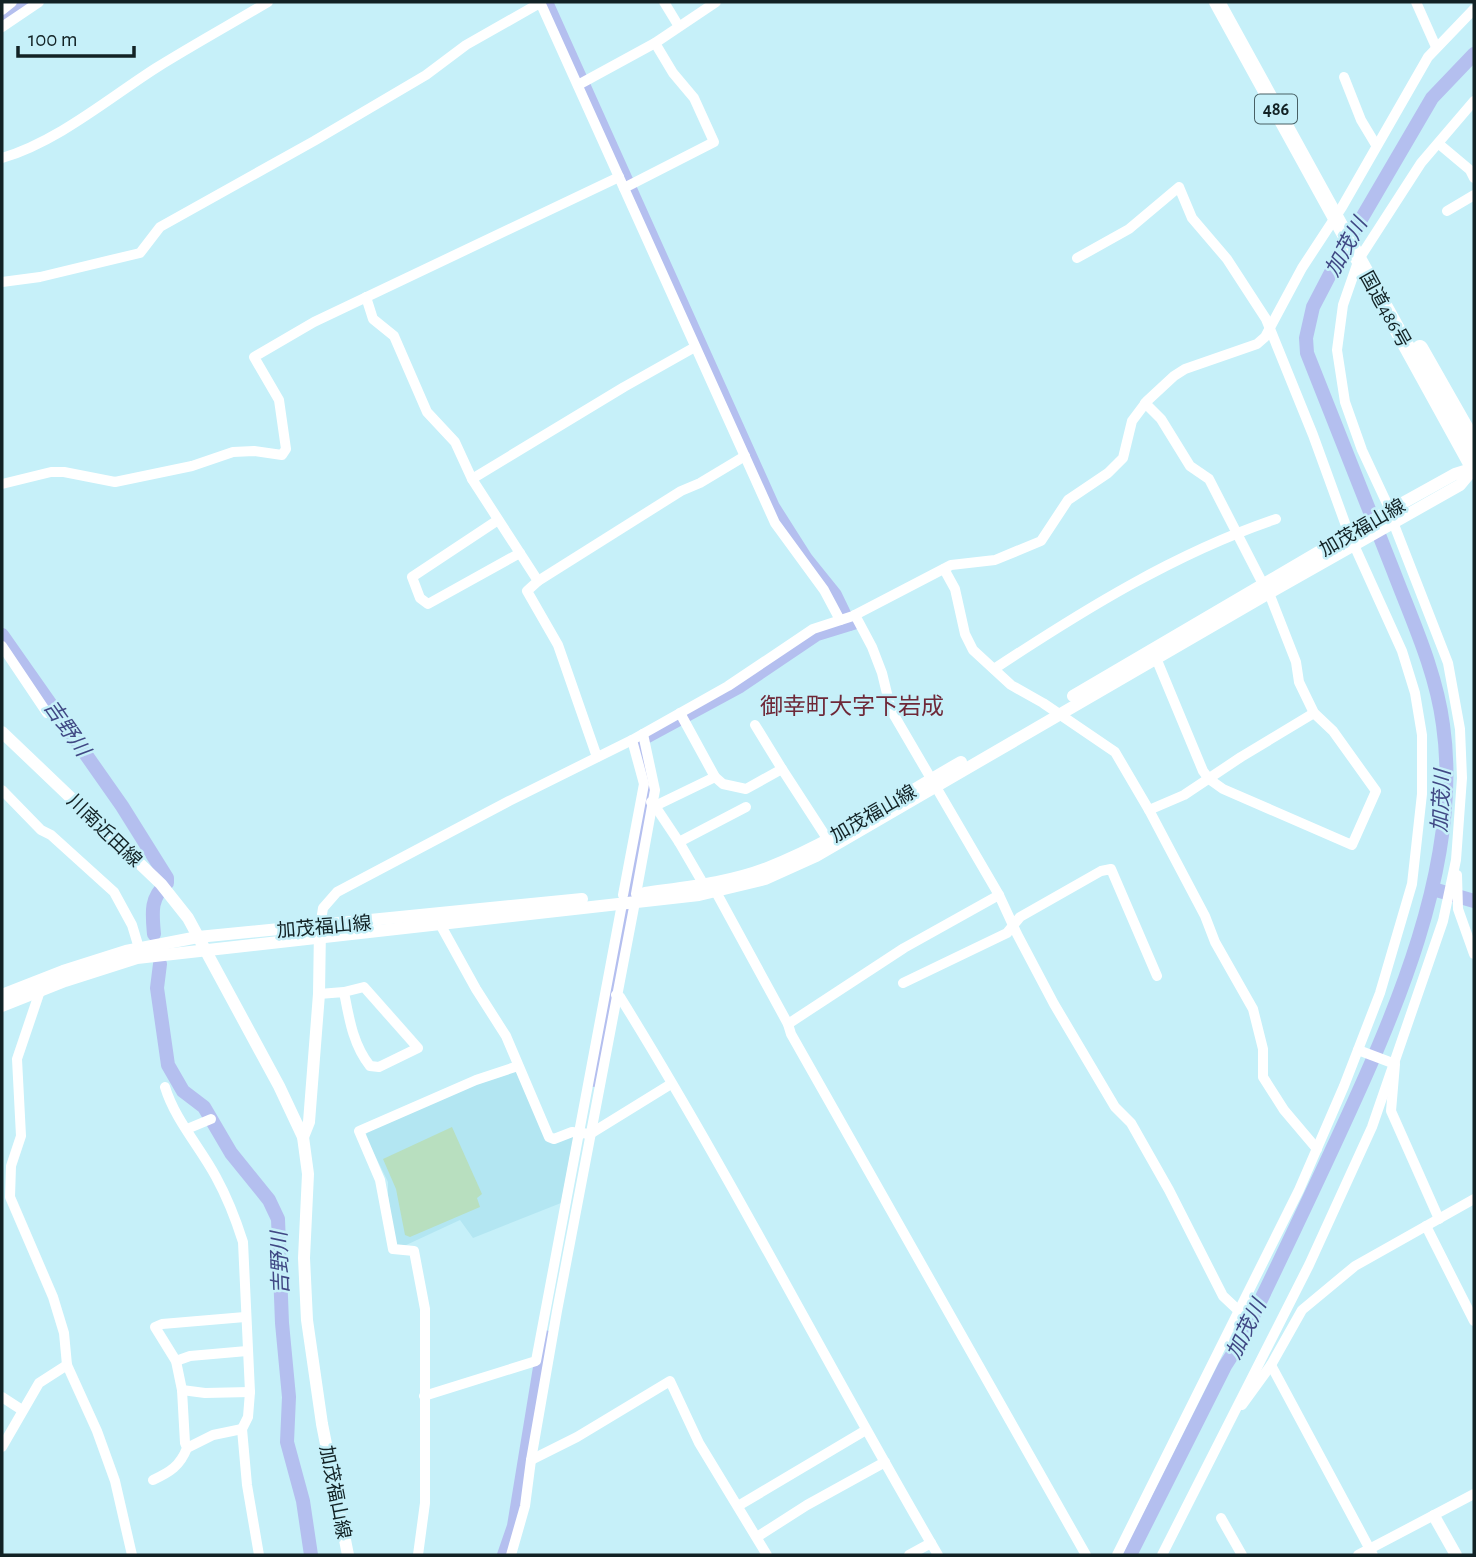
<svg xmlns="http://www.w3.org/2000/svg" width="1476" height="1557" font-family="'Alegreya Sans','Noto Sans JP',sans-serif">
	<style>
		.built { fill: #b3e6f2 }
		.grass { fill: #b8dfbf }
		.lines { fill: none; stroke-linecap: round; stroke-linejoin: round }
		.river { stroke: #b4bfef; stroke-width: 14 }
		.minor { stroke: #fff; stroke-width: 10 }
		.tertiary { stroke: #fff; stroke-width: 12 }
		.secondary { stroke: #fff; stroke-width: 12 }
		.trunk { stroke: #fff; stroke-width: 16 }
		.labels { text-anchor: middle; stroke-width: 5; stroke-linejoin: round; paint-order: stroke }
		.shield { fill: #c6f0f9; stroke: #486065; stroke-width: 2 }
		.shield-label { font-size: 18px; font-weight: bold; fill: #122225 }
		.street-label { font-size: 19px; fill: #122225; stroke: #c6f0f9 }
		.water-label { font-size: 21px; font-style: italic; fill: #404884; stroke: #c6f0f9 }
		.quarter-label { font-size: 23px; fill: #6e2838; stroke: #c6f0f9 }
	</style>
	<rect width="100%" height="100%" fill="#c6f0f9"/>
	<polygon class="built" points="511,1070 517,1072 545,1136 574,1135 561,1203 473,1238 460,1220 404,1246 395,1244 388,1195 388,1182 366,1137 367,1129 472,1084 476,1085"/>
	<polygon class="grass" points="452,1127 482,1194 477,1198 480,1207 410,1237 405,1235 396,1189 383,1159"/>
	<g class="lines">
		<g class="river">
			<polyline points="546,2 773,507 806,559 835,595 849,624"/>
			<polyline points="2,19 25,2"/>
			<path d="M2 635 122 806 167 878V883C150 898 152 912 154 934"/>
			<polyline points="1433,889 1474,901"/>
			<polyline points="160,964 157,988 168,1065 183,1091 204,1107 231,1153 269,1200 278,1219 282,1323 289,1397 287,1442 303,1501 311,1555"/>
			<polyline points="594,1080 649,797 650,789 639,746 640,740 740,686 817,634 856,622"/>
			<polyline points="504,1555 514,1526 545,1337"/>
			<path d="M1130 1555 1225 1366 1241 1341C1273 1275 1305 1208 1336 1141 1393 1018 1463 863 1443 725 1436 671 1412 620 1393 570 1364 497 1335 425 1307 353L1306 338 1313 307 1339 257 1432 98 1474 54"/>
		</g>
		<g class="minor">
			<polyline points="540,2 775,523 824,590 840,620"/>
			<polyline points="664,2 678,25"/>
			<polyline points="1416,2 1436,47"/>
			<polyline points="2,10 12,2"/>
			<polyline points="2,27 39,2"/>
			<polyline points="1344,77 1361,120 1376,145"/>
			<polyline points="578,85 655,43 716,2"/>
			<polyline points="1439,144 1470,170 1474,178"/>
			<path d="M2 158C57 142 109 98 156 68 193 45 231 24 268 2"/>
			<polyline points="624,188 714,142 694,98 673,73 655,43"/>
			<polyline points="1447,211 1474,195"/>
			<polyline points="1077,258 1129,229 1179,187 1192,218 1227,259 1266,319 1313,435 1349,534 1402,651 1415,693 1422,735 1422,794 1412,884 1380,993 1344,1086 1299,1190 1117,1555"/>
			<polyline points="2,282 40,277 140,253 160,227 314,141 426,75 466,45 540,3"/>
			<polyline points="366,297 373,319 394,336 427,412 455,442 472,479 538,581 527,591 558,645 597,757"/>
			<polyline points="1145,403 1161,419 1190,466 1209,479 1263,584"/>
			<polyline points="472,479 624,387 695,347"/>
			<polyline points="2,484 51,472 64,472 115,482 192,466 233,452 254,451 282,455 286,449 279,400 254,357 314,322 619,177"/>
			<polyline points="498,520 412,577 420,598 428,604 520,553"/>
			<polyline points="944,569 955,589 965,634 973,650 1011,685 1043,703 1115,752 1149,810 1205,916 1215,942 1253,1009 1263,1049 1263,1077 1284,1110 1317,1149"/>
			<polyline points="538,581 681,491 700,483 745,456"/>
			<polyline points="855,615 872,647 882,673 891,710 999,895 1017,934 1054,1004 1115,1107 1131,1123 1169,1190 1223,1296 1239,1311"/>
			<polyline points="2,646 47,713"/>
			<polyline points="1156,658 1203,771 1209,779 1223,789 1352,845 1376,791 1333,731 1314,713 1299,682 1296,662 1269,593"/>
			<path d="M994 669C1082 611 1175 553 1276 519"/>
			<polyline points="680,713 715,777 723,784 746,789 782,769 830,843"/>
			<polyline points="755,725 782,769"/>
			<polyline points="2,790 41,830 51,835 114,892 132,925 139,948"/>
			<polyline points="651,802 655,806 715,777"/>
			<polyline points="655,806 679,842 746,807"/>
			<polyline points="1149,810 1184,795 1241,757 1314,713"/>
			<polyline points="679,842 704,885 716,892 788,1024 791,1034 1086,1555"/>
			<polyline points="1457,875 1458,909 1474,954"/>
			<polyline points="636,894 655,790 643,734"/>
			<polyline points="623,895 644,784 632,740"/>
			<polyline points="440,924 476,989 506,1036 549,1137 554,1139 572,1132 590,1134 671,1084"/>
			<polyline points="320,927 323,908 337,892 509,801 632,740 728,686 813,629 853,616 951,565 995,560 1041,541 1068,500 1108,473 1123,458 1132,421 1147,401 1174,376 1185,369 1257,344 1265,337 1302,268 1342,207 1428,57 1474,9"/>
			<polyline points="903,983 1007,933 1020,917 1101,871 1111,869 1157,976"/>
			<polyline points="40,991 17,1059 21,1136 11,1166 10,1197 53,1297 64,1333 67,1365 97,1431 115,1481 132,1555"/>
			<path d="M319 994 344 992C349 1018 353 1045 370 1066L379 1067 418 1048 364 987 344 992"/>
			<path d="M616 995 620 997C733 1179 830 1371 938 1555"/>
			<polyline points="788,1024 904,948 999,895"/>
			<polyline points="1358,1050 1395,1064 1391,1111 1439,1219"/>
			<path d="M165 1087C175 1120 200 1147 216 1177 227 1197 236 1220 243 1242L250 1392 248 1417 242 1429 247 1485 259 1555"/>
			<polyline points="187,1129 211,1119"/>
			<polyline points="1426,1226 1474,1321"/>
			<polyline points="176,1361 190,1356 247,1351"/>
			<polyline points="1271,1365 1373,1555"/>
			<polyline points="182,1390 205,1393 250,1392"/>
			<polyline points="424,1396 536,1361 622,904"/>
			<polyline points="2,1397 22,1410"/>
			<polyline points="1242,1405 1271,1365 1302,1310 1355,1266 1474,1199"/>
			<polyline points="2,1447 39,1383 67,1365"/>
			<polyline points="187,1448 213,1435 242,1429"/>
			<polyline points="531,1460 577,1437 670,1381 699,1443 767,1555"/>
			<path d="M153 1480C170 1472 180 1466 187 1448L185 1443 182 1390 176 1361 155 1327 162 1324 245 1317"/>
			<polyline points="738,1506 866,1430"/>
			<polyline points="1221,1518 1242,1555"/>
			<polyline points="757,1537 807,1505 885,1462"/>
			<polyline points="418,1555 425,1503 425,1309 414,1251 393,1249 380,1180 359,1131 476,1080 518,1066"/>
			<polyline points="511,1555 525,1506 531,1460 557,1311 635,902"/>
			<polyline points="909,1555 931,1543"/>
			<polyline points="1162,1555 1309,1265 1372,1127 1443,921 1456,860 1462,778 1460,729 1448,663 1393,522 1390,510 1362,450 1345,402 1337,350 1343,305 1359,259 1421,163 1474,101"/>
			<polyline points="1358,1555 1474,1494"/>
		</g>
		<g class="tertiary">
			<polyline points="303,1137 309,1122 319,994 320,928"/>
			<polyline points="1434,1516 1456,1555"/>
		</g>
		<g class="secondary">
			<polyline points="1073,696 1390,510 1455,474 1474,468"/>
			<polyline points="2,732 161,884 188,918 279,1086 303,1137 308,1174 304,1258 307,1320 322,1424 348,1555"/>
			<path d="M645 893C686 887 728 883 767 868 833 843 899 797 961 762"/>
			<polyline points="2,995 63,971 126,951 198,937 582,899"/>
			<polyline points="2,1006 65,981 137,958 699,895 765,879 816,856 1269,593 1460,485 1474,468"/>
		</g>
		<g class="trunk">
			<polyline points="1217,2 1474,469"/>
			<polyline points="1420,348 1474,443"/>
		</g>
	</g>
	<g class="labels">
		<rect class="shield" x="1255" y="94.5" width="42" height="29" rx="5"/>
		<g class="shield-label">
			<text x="1276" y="115">486</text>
		</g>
		<g class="street-label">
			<text transform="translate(1386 309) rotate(61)" y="7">国道486号</text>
			<text transform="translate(1362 527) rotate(-30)" y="7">加茂福山線</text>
			<text transform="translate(873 813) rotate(-30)" y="7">加茂福山線</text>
			<text transform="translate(105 830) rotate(44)" y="7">川南近田線</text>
			<text transform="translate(324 926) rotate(-5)" y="7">加茂福山線</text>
			<text transform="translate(336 1492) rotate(79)" y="7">加茂福山線</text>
		</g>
		<g class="water-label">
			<text transform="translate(1346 247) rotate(-61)" y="7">加茂川</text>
			<text transform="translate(67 728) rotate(55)" y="7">吉野川</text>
			<text transform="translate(1441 801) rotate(-87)" y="7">加茂川</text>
			<text transform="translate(280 1263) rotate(-92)" y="7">吉野川</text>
			<text transform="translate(1246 1329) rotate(-64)" y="7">加茂川</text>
		</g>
		<g class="quarter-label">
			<text x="852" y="714">御幸町大字下岩成</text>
		</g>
	</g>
	<rect width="1476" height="1557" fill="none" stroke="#122225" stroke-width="7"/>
	<path d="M18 46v10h116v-10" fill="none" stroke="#122225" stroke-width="3.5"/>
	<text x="28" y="46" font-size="21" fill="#122225" stroke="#c6f0f9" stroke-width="5" paint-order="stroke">100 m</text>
</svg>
